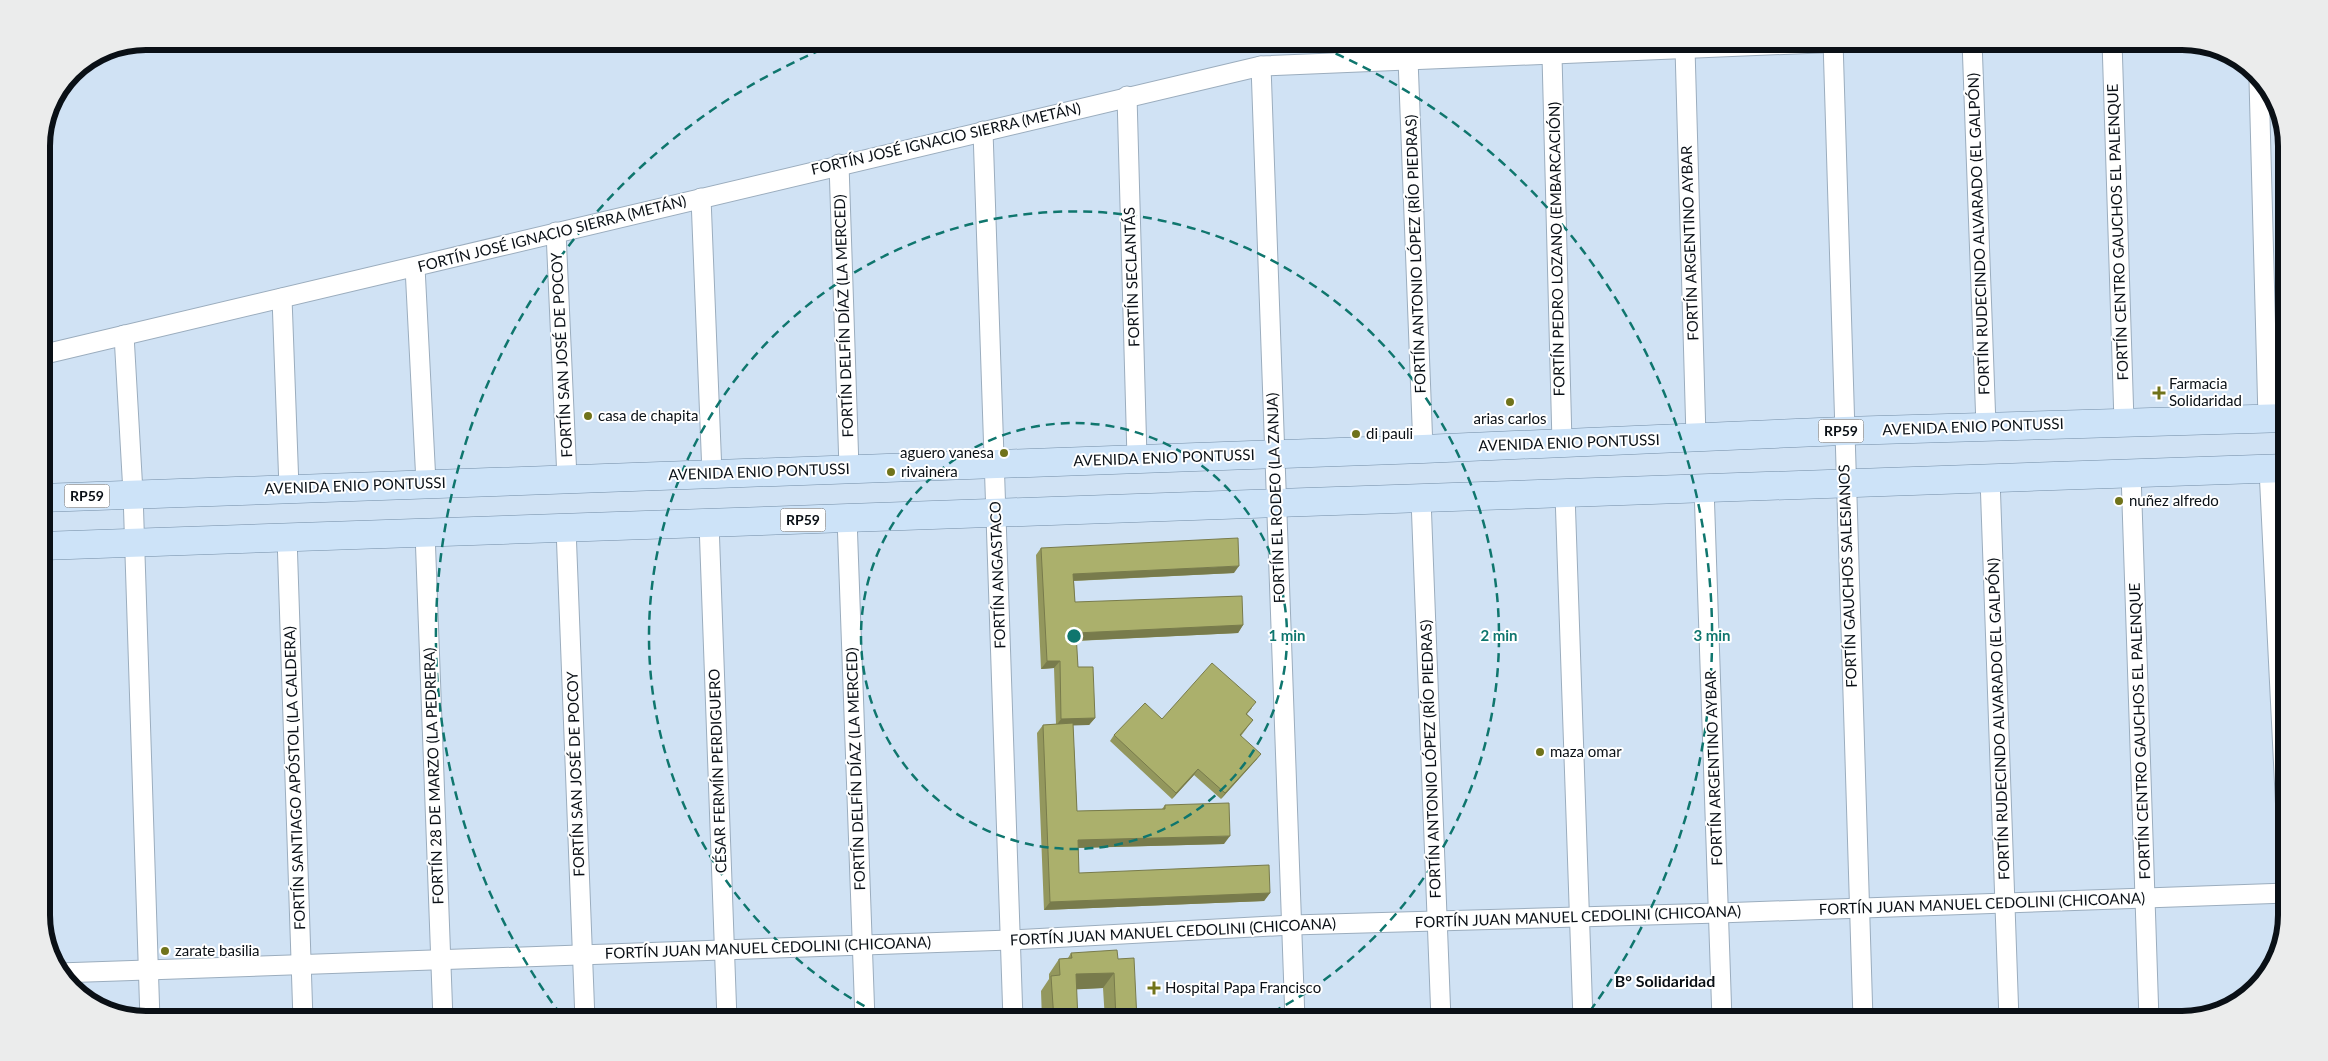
<svg xmlns="http://www.w3.org/2000/svg" width="2328" height="1061" font-family="Lato,sans-serif">
	<style>
		.lines { fill: none; stroke-linecap: round; stroke-linejoin: round }
		.minor-casing { stroke: #9badbe; stroke-width: 21 }
		.primary-casing { stroke: #738da6; stroke-width: 29 }
		.minor { stroke: #fff; stroke-width: 19 }
		.primary { stroke: #cde3f8; stroke-width: 28 }
		.wall { fill: #93975d }
		.shaded-wall { fill: #787b4c }
		.building { fill: #abb06c; stroke: #787b4c }
		.ring { fill: none; stroke: #0f766e; stroke-width: 2.5; stroke-dasharray: 9 6 }
		.poi-dot { fill: #70731a; stroke: #fff; stroke-width: 2 }
		.labels { text-anchor: middle; stroke-width: 4; stroke-linejoin: round; paint-order: stroke }
		.shield { fill: #fff; stroke: #54585c; stroke-width: 1 }
		.shield-label { font-size: 14px; font-weight: bold; fill: #0a1016 }
		.street-label { font-size: 15px; fill: #0a1016; stroke: #fff }
		.poi-label { font-size: 15px; fill: #0a1016; stroke: #fff; text-anchor: start }
		.neighbourhood-label { font-size: 16px; font-weight: bold; fill: #0a1016; stroke: #fff }
		.rim { fill: none; stroke: #0a1016; stroke-width: 6 }
		.centre { fill: #0f766e; stroke: #fff; stroke-width: 2.5 }
		.ring-label { font-size: 15px; text-anchor: middle; font-weight: bold; fill: #0f766e; stroke: #fff; stroke-width: 4; stroke-linejoin: round; paint-order: stroke }
	</style>
	<rect width="100%" height="100%" fill="#d0e2f4"/>
	<g class="lines">
		<defs>
			<g id="minor">
				<polyline points="1833,41 1863,1020"/>
				<polyline points="1972,41 1986,426"/>
				<polyline points="2112,41 2124,422"/>
				<polyline points="1685,48 1696,437"/>
				<polyline points="1552,56 1562,443"/>
				<polyline points="1408,59 1423,449"/>
				<polyline points="1261,66 1295,1020"/>
				<polyline points="2259,80 2268,418"/>
				<polyline points="1127,96 1137,458"/>
				<polyline points="983,131 1013,1020"/>
				<polyline points="839,164 849,468"/>
				<polyline points="701,198 712,474"/>
				<polyline points="556,232 567,479"/>
				<polyline points="415,267 426,483"/>
				<polyline points="282,298 289,488"/>
				<polyline points="124,335 133,493 150,1020"/>
				<polyline points="41,355 1261,66 1867,41"/>
				<polyline points="2269,469 2287,834"/>
				<polyline points="2131,473 2149,1020"/>
				<polyline points="1990,478 2009,1020"/>
				<polyline points="1704,487 1722,1020"/>
				<polyline points="1565,494 1583,1020"/>
				<polyline points="1421,499 1441,1020"/>
				<polyline points="847,518 865,1020"/>
				<polyline points="709,523 727,1020"/>
				<polyline points="566,528 585,1020"/>
				<polyline points="425,532 443,1020"/>
				<polyline points="287,537 303,1020"/>
				<polyline points="59,973 1010,940 1292,925 1719,913 2287,893"/>
			</g>
			<g id="primary">
				<polyline points="41,498 1423,449 1844,431 2287,418"/>
				<polyline points="41,546 2287,468"/>
			</g>
		</defs>
		<use href="#minor" class="minor-casing"/>
		<use href="#primary" class="primary-casing"/>
		<use href="#minor" class="minor"/>
		<use href="#primary" class="primary"/>
	</g>
	<g class="wall">
		<polygon points="1041,548 1234,573 1074,581 1075,602 1243,625 1238,633 1076,641 1078,667 1095,718 1089,725 1073,725 1077,811 1162,809 1165,805 1224,844 1078,848 1079,873 1270,893 1264,901 1044,910 1037,733 1043,725 1056,724 1054,668 1041,669 1036,555"/>
		<polygon points="1252,708 1247,714 1253,720 1241,736 1257,759 1221,799 1194,775 1172,799 1110,741 1114,735 1162,719"/>
		<polygon points="1071,953 1118,959 1137,1020 1105,1020 1103,988 1076,989 1078,1020 1042,1020 1041,991 1049,979 1049,974 1059,959 1068,958"/>
	</g>
	<g class="shaded-wall">
		<polygon points="1239,566 1234,573 1068,581 1073,574"/>
		<polygon points="1243,625 1238,633 1071,641 1076,633"/>
		<polygon points="1047,661 1060,661 1054,668 1041,669"/>
		<polygon points="1095,718 1089,725 1056,726 1061,719"/>
		<polygon points="1261,754 1257,759 1221,799 1225,793"/>
		<polygon points="1198,769 1194,775 1172,799 1176,793"/>
		<polygon points="1230,836 1224,844 1072,848 1078,840"/>
		<polygon points="1270,893 1264,901 1044,910 1050,902"/>
		<polygon points="1114,973 1103,988 1065,990 1076,974"/>
	</g>
	<g class="building">
		<polygon points="1238,538 1239,566 1073,574 1075,602 1242,596 1243,625 1076,633 1078,667 1093,667 1095,718 1061,719 1060,661 1047,661 1041,548"/>
		<polygon points="1212,663 1256,702 1246,714 1253,720 1240,735 1261,754 1225,793 1198,769 1176,793 1114,735 1145,703 1162,719"/>
		<polygon points="1073,723 1077,811 1165,809 1165,805 1229,803 1230,836 1078,840 1079,873 1269,865 1270,893 1050,902 1043,725"/>
		<polygon points="1117,950 1118,959 1134,958 1137,1020 1116,1020 1114,973 1076,974 1078,1020 1054,1020 1051,976 1060,975 1059,959 1072,958 1071,953"/>
	</g>
	<g class="ring">
		<circle cx="1074" cy="636" r="213"/>
		<path d="M891 1020A425 425 0 1 1 1257 1020"/>
		<path d="M561 1015A638 638 0 0 1 840 42M1308 42A638 638 0 0 1 1587 1015"/>
	</g>
	<g class="poi-dot">
		<path d="M2156.5 385.5h5v5h5v5h-5v5h-5v-5h-5v-5h5z"/>
		<circle cx="1510" cy="402" r="5"/>
		<circle cx="588" cy="416" r="5"/>
		<circle cx="1356" cy="434" r="5"/>
		<circle cx="1004" cy="453" r="5"/>
		<circle cx="891" cy="472" r="5"/>
		<circle cx="2119" cy="501" r="5"/>
		<circle cx="1540" cy="752" r="5"/>
		<circle cx="165" cy="951" r="5"/>
		<path d="M1151.5 980.5h5v5h5v5h-5v5h-5v-5h-5v-5h5z"/>
	</g>
	<g class="labels">
		<g class="shield">
			<rect x="1818.5" y="419.5" width="45" height="23" rx="4"/>
			<rect x="64.5" y="484.5" width="45" height="23" rx="4"/>
			<rect x="780.5" y="508.5" width="45" height="23" rx="4"/>
		</g>
		<g class="shield-label">
			<text x="1841" y="436">RP59</text>
			<text x="87" y="501">RP59</text>
			<text x="803" y="525">RP59</text>
		</g>
		<g class="street-label">
			<text transform="translate(946 139) rotate(-13)" y="5">FORTÍN JOSÉ IGNACIO SIERRA (METÁN)</text>
			<text transform="translate(2118 232) rotate(-92)" y="5">FORTÍN CENTRO GAUCHOS EL PALENQUE</text>
			<text transform="translate(552 234) rotate(-14)" y="5">FORTÍN JOSÉ IGNACIO SIERRA (METÁN)</text>
			<text transform="translate(1979 234) rotate(-92)" y="5">FORTÍN RUDECINDO ALVARADO (EL GALPÓN)</text>
			<text transform="translate(1690 243) rotate(-92)" y="5">FORTÍN ARGENTINO AYBAR</text>
			<text transform="translate(1557 249) rotate(-91)" y="5">FORTÍN PEDRO LOZANO (EMBARCACIÓN)</text>
			<text transform="translate(1416 254) rotate(-92)" y="5">FORTÍN ANTONIO LÓPEZ (RÍO PIEDRAS)</text>
			<text transform="translate(1132 277) rotate(-92)" y="5">FORTÍN SECLANTÁS</text>
			<text transform="translate(844 316) rotate(-92)" y="5">FORTÍN DELFÍN DÍAZ (LA MERCED)</text>
			<text transform="translate(562 355) rotate(-93)" y="5">FORTÍN SAN JOSÉ DE POCOY</text>
			<text transform="translate(1973 427) rotate(-2)" y="5">AVENIDA ENIO PONTUSSI</text>
			<text transform="translate(1569 443) rotate(-2)" y="5">AVENIDA ENIO PONTUSSI</text>
			<text transform="translate(1164 458) rotate(-2)" y="5">AVENIDA ENIO PONTUSSI</text>
			<text transform="translate(759 472) rotate(-2)" y="5">AVENIDA ENIO PONTUSSI</text>
			<text transform="translate(355 486) rotate(-2)" y="5">AVENIDA ENIO PONTUSSI</text>
			<text transform="translate(1276 498) rotate(-92)" y="5">FORTÍN EL RODEO (LA ZANJA)</text>
			<text transform="translate(998 575) rotate(-92)" y="5">FORTÍN ANGASTACO</text>
			<text transform="translate(1848 576) rotate(-92)" y="5">FORTÍN GAUCHOS SALESIANOS</text>
			<text transform="translate(1999 719) rotate(-92)" y="5">FORTÍN RUDECINDO ALVARADO (EL GALPÓN)</text>
			<text transform="translate(2140 731) rotate(-92)" y="5">FORTÍN CENTRO GAUCHOS EL PALENQUE</text>
			<text transform="translate(1431 759) rotate(-92)" y="5">FORTÍN ANTONIO LÓPEZ (RÍO PIEDRAS)</text>
			<text transform="translate(1714 768) rotate(-92)" y="5">FORTÍN ARGENTINO AYBAR</text>
			<text transform="translate(856 769) rotate(-92)" y="5">FORTÍN DELFÍN DÍAZ (LA MERCED)</text>
			<text transform="translate(718 771) rotate(-92)" y="5">CÉSAR FERMÍN PERDIGUERO</text>
			<text transform="translate(576 774) rotate(-92)" y="5">FORTÍN SAN JOSÉ DE POCOY</text>
			<text transform="translate(434 776) rotate(-92)" y="5">FORTÍN 28 DE MARZO (LA PEDRERA)</text>
			<text transform="translate(295 778) rotate(-92)" y="5">FORTÍN SANTIAGO APÓSTOL (LA CALDERA)</text>
			<text transform="translate(1982 904) rotate(-2)" y="5">FORTÍN JUAN MANUEL CEDOLINI (CHICOANA)</text>
			<text transform="translate(1578 917) rotate(-2)" y="5">FORTÍN JUAN MANUEL CEDOLINI (CHICOANA)</text>
			<text transform="translate(1173 932) rotate(-3)" y="5">FORTÍN JUAN MANUEL CEDOLINI (CHICOANA)</text>
			<text transform="translate(768 948) rotate(-2)" y="5">FORTÍN JUAN MANUEL CEDOLINI (CHICOANA)</text>
		</g>
		<g class="poi-label">
			<text x="2169" y="389">Farmacia<tspan x="2169" dy="17">Solidaridad</tspan></text>
			<text x="598" y="421">casa de chapita</text>
			<text x="1510" y="424" text-anchor="middle">arias carlos</text>
			<text x="1366" y="439">di pauli</text>
			<text x="994" y="458" text-anchor="end">aguero vanesa</text>
			<text x="901" y="477">rivainera</text>
			<text x="2129" y="506">nuñez alfredo</text>
			<text x="1550" y="757">maza omar</text>
			<text x="175" y="956">zarate basilia</text>
			<text x="1165" y="993">Hospital Papa Francisco</text>
		</g>
		<g class="neighbourhood-label">
			<text x="1665" y="987">B° Solidaridad</text>
		</g>
	</g>
	<path d="M0 0H2328V1061H0ZM146 50H2182A96 96 0 0 1 2278 146V915A96 96 0 0 1 2182 1011H146A96 96 0 0 1 50 915V146A96 96 0 0 1 146 50Z" fill="#ebecec" fill-rule="evenodd"/>
	<path class="rim" d="M146 50H2182A96 96 0 0 1 2278 146V915A96 96 0 0 1 2182 1011H146A96 96 0 0 1 50 915V146A96 96 0 0 1 146 50Z"/>
	<circle cx="1074" cy="636" r="8" class="centre"/>
	<g class="ring-label">
		<text x="1287" y="641">1 min</text>
		<text x="1499" y="641">2 min</text>
		<text x="1712" y="641">3 min</text>
	</g>
</svg>
